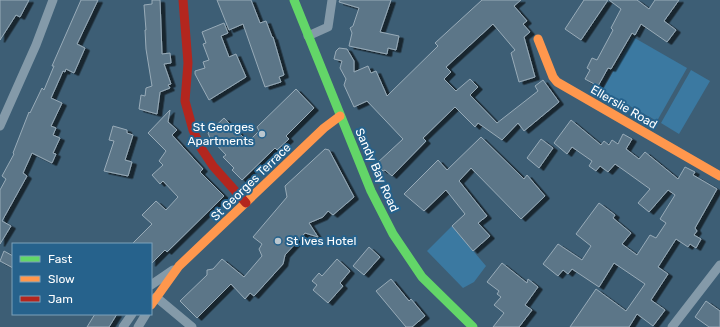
<svg xmlns="http://www.w3.org/2000/svg" width="720" height="327" font-family="Rubik,sans-serif">
	<style>
		.green { fill: #3b79a1 }
		.building { fill: #5c7688; stroke: #98abb8; filter: url(#shadow) }
		.lines { fill: none; stroke-linecap: round; stroke-linejoin: round }
		.street { stroke: #849aa9; stroke-width: 9 }
		.fast { stroke: #63d668; stroke-width: 9 }
		.slow { stroke: #ff974d; stroke-width: 9 }
		.jam { stroke: #b3261e; stroke-width: 9 }
		.poi-dot { fill: #bbc7cf; stroke: #26628c; stroke-width: 1.5 }
		.labels { text-anchor: middle; stroke-width: 4; stroke-linejoin: round; paint-order: stroke }
		.street-label { font-size: 12px; fill: #fff; stroke: #26628c }
		.poi-label { font-size: 12px; fill: #fff; stroke: #26628c; text-anchor: end }
	</style>
	<defs>
		<filter id="shadow"><feDropShadow dx="4.5" dy="2.5" stdDeviation="0" flood-color="#0009"/></filter>
	</defs>
	<rect width="100%" height="100%" fill="#3d5e75"/>
	<g class="green">
		<polygon points="633,37 687,68 657,121 602,91"/>
		<polygon points="691,70 710,81 679,134 661,123"/>
		<polygon points="452,226 486,266 474,282 463,288 427,251"/>
	</g>
	<g class="building">
		<polygon points="0,0 29,0 20,17 16,15 0,40"/>
		<polygon points="81,0 98,0 77,44 85,48 74,73 66,69 65,72 63,71 51,98 62,103 51,126 56,128 53,135 60,138 53,153 56,154 52,163 32,153 23,173 27,176 2,221 11,226 0,244 0,190 6,179 2,176 14,154 13,153 29,112 30,113 42,88 44,90 54,66 52,66"/>
		<polygon points="152,0 160,0 162,54 170,53 171,63 164,64 171,84 168,85 170,88 160,92 157,114 139,109 141,95 145,96 146,88 152,86 146,49 145,30 146,30 144,5 152,4"/>
		<polygon points="217,0 251,0 260,23 266,21 272,37 273,37 284,75 279,77 281,82 265,87 243,24 229,30"/>
		<polygon points="340,0 391,0 380,32 399,36 396,50 388,48 387,54 349,46 352,33 350,28 353,26 359,8 339,2"/>
		<polygon points="482,0 521,0 514,6 527,21 523,24 530,32 524,37 535,77 519,82 511,53 515,50 493,24 446,67 451,72 444,79 456,91 470,79 478,87 470,95 497,123 538,91 535,86 543,80 559,102 524,131 518,123 502,140 478,123 475,127 455,107 423,138 426,141 392,176 385,170 383,171 376,164 403,139 367,101 354,107 344,85 346,79 340,68 342,61 334,59 336,51 339,48 347,49 354,61 354,72 368,66 371,73 376,71 387,96 438,46 435,43"/>
		<polygon points="584,0 608,0 581,40 565,29"/>
		<polygon points="609,0 637,0 649,9 655,0 679,0 664,21 676,30 667,42 641,24 635,35 632,33 611,69 608,68 598,86 585,79 590,70 587,68 592,58 597,60 613,30 611,28 621,9"/>
		<polygon points="224,23 228,33 221,36 229,57 236,54 246,77 209,100 195,74 195,71 205,68 203,62 209,60 203,44 206,43 202,32"/>
		<polygon points="296,89 314,108 286,136 289,139 277,150 275,148 242,180 232,170 234,168 223,157 226,155 210,138 208,133 224,118 248,142 259,131 257,127"/>
		<polygon points="170,110 168,122 177,130 172,135 203,169 200,172 224,196 167,252 165,250 151,264 151,244 132,244 152,224 142,215 156,201 166,210 178,197 163,181 160,184 152,175 163,165 159,161 166,151 148,133"/>
		<polygon points="571,120 601,145 604,141 609,145 612,140 618,144 623,134 632,139 626,149 639,159 645,152 678,179 685,167 695,172 693,175 717,189 695,228 697,231 694,235 701,239 696,248 690,244 688,247 676,239 658,267 668,274 651,300 665,310 653,326 637,314 629,327 570,327 596,289 626,311 645,284 614,263 599,287 572,269 568,274 563,270 558,276 543,264 558,244 582,260 591,246 576,234 599,203 615,215 613,218 631,233 622,244 637,255 650,235 656,238 666,223 660,219 675,195 668,190 649,212 638,203 650,189 625,171 615,164 608,172 600,166 596,171 589,166 592,161 572,147 567,154 554,143"/>
		<polygon points="113,126 127,130 127,133 133,135 125,160 132,162 128,176 104,171 114,141 109,140"/>
		<polygon points="481,137 524,179 527,175 545,196 521,219 471,168 459,181 487,216 478,223 490,236 473,251 452,226 465,214 446,190 424,211 404,194 438,160 447,170"/>
		<polygon points="541,139 553,148 539,168 527,158"/>
		<polygon points="325,149 329,150 354,197 333,215 328,211 323,217 309,223 318,237 305,233 285,255 283,264 254,296 250,293 245,299 231,284 197,318 180,301 207,275 207,270 213,269 222,259 244,277 262,256 259,249 262,244 253,237 287,197 285,186"/>
		<polygon points="369,247 380,257 364,275 353,266"/>
		<polygon points="4,251 13,256 13,268 0,261"/>
		<polygon points="337,259 350,271 340,283 343,286 328,303 313,290 317,285 312,281 319,273 322,276"/>
		<polygon points="502,263 527,283 528,279 538,287 525,305 532,310 519,327 493,327 504,313 494,305 501,297 497,294 499,291 487,282"/>
		<polygon points="391,279 409,301 411,299 425,316 412,327 406,327 376,291"/>
		<polygon points="706,301 720,311 720,327 709,327 695,317"/>
		<polygon points="95,314 117,314 109,327 87,327"/>
	</g>
	<g class="lines">
		<g class="street">
			<polyline points="308,36 328,27 332,0"/>
			<polyline points="0,126 36,45 53,0"/>
			<polyline points="151,285 173,270"/>
			<polyline points="156,297 192,327"/>
			<polyline points="123,327 132,314"/>
			<polyline points="138,327 146,314"/>
			<polyline points="672,327 720,265"/>
		</g>
		<polyline class="fast" points="294,0 371,191 393,234 422,277 473,327"/>
		<g class="slow">
			<polyline points="538,39 553,77 557,82 720,176"/>
			<polyline points="151,305 179,266 324,128 340,116"/>
		</g>
		<polyline class="jam" points="183,0 188,63 185,101 193,130 201,148 213,166 246,203"/>
	</g>
	<g class="poi-dot">
		<circle cx="262" cy="134" r="4"/>
		<circle cx="278" cy="241" r="4"/>
	</g>
	<g class="labels">
		<g class="street-label">
			<text transform="translate(624 107) rotate(30)" y="4">Ellerslie Road</text>
			<text transform="translate(377 170) rotate(66)" y="4">Sandy Bay Road</text>
			<text transform="translate(251 182) rotate(-44)" y="4">St Georges Terrace</text>
		</g>
		<g class="poi-label">
			<text x="254" y="131">St Georges<tspan x="254" dy="14">Apartments</tspan></text>
			<text x="286" y="245" text-anchor="start">St Ives Hotel</text>
		</g>
	</g>
	<rect x="12" y="243" width="140" height="72" fill="#26628c" stroke="#7da1ba"/>
	<rect x="20" y="256" width="20" height="6" fill="#63d668" stroke="#7da1ba"/>
	<text x="48" y="263" font-size="12" fill="#ffffff">Fast</text>
	<rect x="20" y="276" width="20" height="6" fill="#ff974d" stroke="#7da1ba"/>
	<text x="48" y="283" font-size="12" fill="#ffffff">Slow</text>
	<rect x="20" y="296" width="20" height="6" fill="#b3261e" stroke="#7da1ba"/>
	<text x="48" y="303" font-size="12" fill="#ffffff">Jam</text>
</svg>
